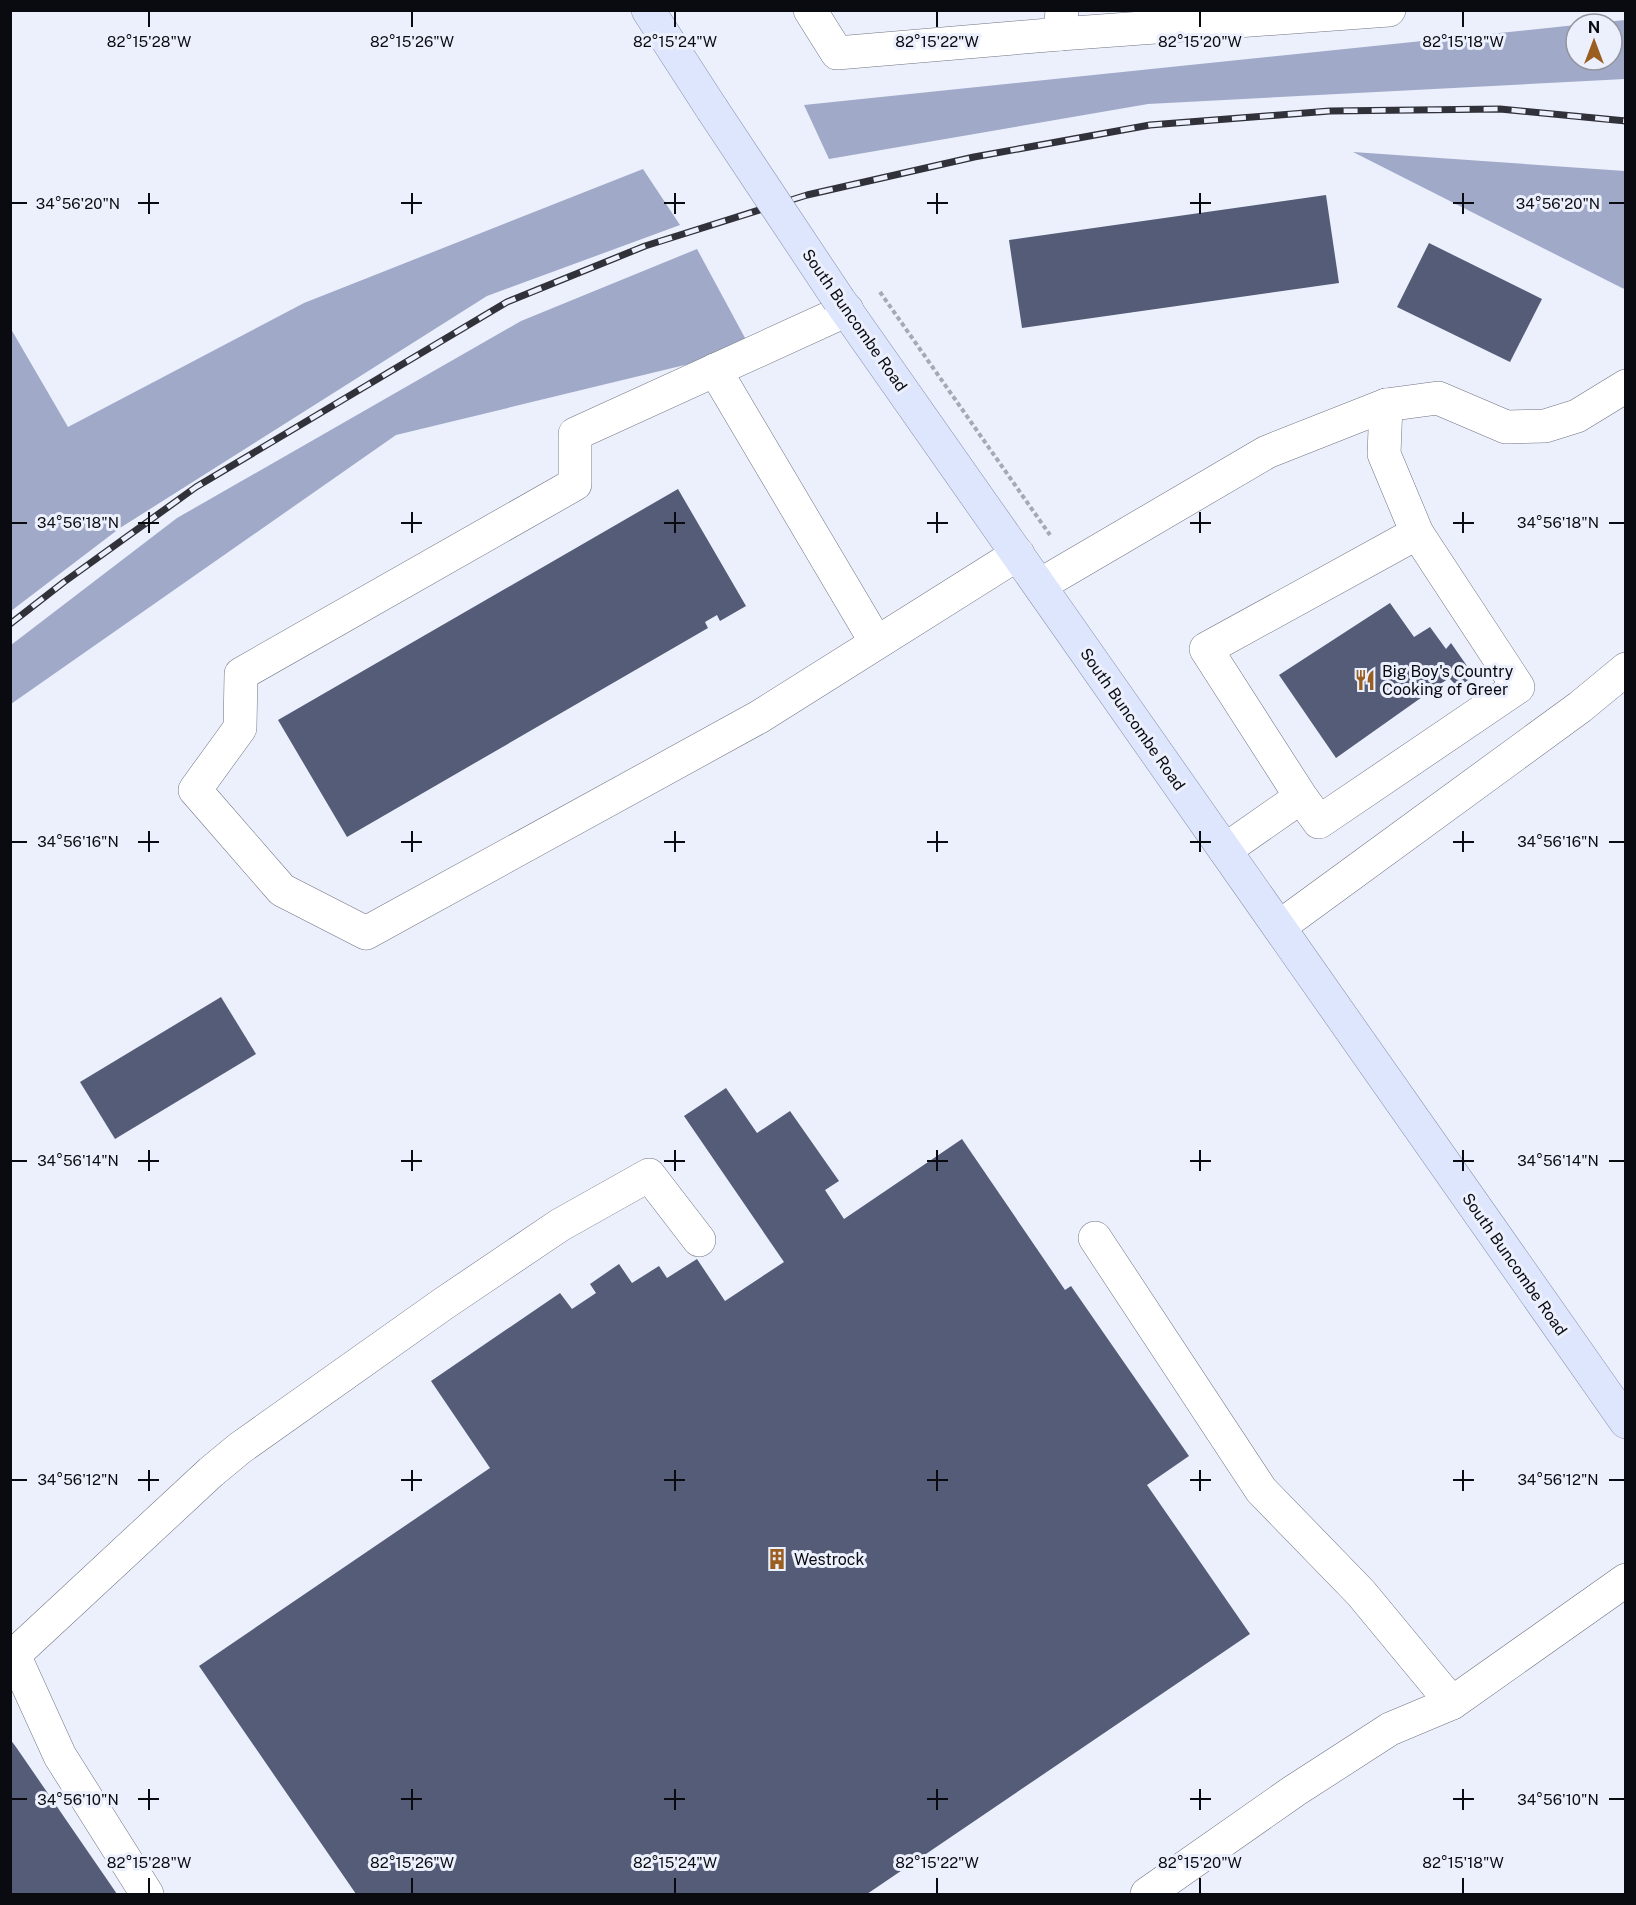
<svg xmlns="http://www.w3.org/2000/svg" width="1636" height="1905" font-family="'Public Sans',sans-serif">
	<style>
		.forest { fill: #a0aac8 }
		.building { fill: #545c77 }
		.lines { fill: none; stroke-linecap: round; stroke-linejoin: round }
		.minor-casing { stroke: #707482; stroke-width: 34 }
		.major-casing { stroke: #868eaa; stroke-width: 34 }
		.path { stroke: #a6a9b3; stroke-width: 4; stroke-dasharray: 4.5 3; stroke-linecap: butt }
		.minor { stroke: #fff; stroke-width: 33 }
		.major { stroke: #dee6fe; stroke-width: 33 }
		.rail-casing { stroke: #313239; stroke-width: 7 }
		.rail { stroke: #ecf0fd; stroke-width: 4.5; stroke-dasharray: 14; stroke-linecap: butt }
		.major-bridge-casing { stroke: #868eaa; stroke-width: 34; stroke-linecap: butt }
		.major-bridge { stroke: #dee6fe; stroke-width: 33 }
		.ticks { fill: none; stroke: #0a0b10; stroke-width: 2 }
		.labels { text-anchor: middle; stroke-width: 6; stroke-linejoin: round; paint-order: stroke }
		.street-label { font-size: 16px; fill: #0a0b10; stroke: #ecf0fd }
		.poi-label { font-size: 16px; fill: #0a0b10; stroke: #ecf0fd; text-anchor: start }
		.ticks-label { font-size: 15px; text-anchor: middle; fill: #0a0b10; stroke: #ecf0fd; stroke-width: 6; stroke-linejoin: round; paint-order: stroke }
	</style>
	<rect width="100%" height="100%" fill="#ecf0fd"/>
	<g class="forest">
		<polygon points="1625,20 1625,79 1148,104 829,159 804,105 1576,25 1576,60 1612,60 1612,24 1585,24"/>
		<polygon points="1353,152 1625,171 1625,289 1622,288"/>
		<polygon points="643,169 680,225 487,296 120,528 11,611 11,329 68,427 304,303"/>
		<polygon points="697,249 751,349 396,435 11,704 11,645 177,518 521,321"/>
	</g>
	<g class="building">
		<polygon points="1326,195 1339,283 1022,328 1009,240"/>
		<polygon points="1429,243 1542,299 1510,362 1397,307"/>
		<polygon points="678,489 746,606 720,621 717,615 705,622 708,628 347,837 278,720"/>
		<polygon points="1390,603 1414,637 1430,627 1446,649 1451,643 1474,676 1458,687 1449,678 1336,758 1279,675"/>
		<polygon points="221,997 256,1054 115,1139 80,1082"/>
		<polygon points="726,1088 757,1133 790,1111 839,1181 825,1190 844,1219 962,1139 1065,1290 1071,1286 1189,1456 1147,1485 1250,1634 867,1894 356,1894 199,1666 490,1468 431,1381 560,1293 572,1309 596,1293 590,1284 619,1264 632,1283 659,1266 667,1278 697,1259 725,1301 784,1262 684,1116"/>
		<polygon points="10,1739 16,1747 117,1894 10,1894"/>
	</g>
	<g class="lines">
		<defs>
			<g id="minor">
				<polyline points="810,10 837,53 1060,34 1062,10"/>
				<polyline points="1060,34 1389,10"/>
				<polyline points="847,310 575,434 575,484 241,674 240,728 195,790 282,890 366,933 759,717 1018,554"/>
				<polyline points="715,370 876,642"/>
				<polyline points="1386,405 1384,454 1417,533"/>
				<polyline points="1040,585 1267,452 1386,405 1438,398 1506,427 1545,426 1577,416 1626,386"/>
				<polyline points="1225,850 1301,797 1206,649 1417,533 1518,687 1319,822 1301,797"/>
				<polyline points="1279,927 1580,707 1626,669"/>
				<polyline points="1095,1238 1261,1490 1361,1593 1452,1703 1626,1580"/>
				<polyline points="147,1894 60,1756 14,1655 211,1472 240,1448 443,1304 560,1225 649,1175 699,1240"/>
				<polyline points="1147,1894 1294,1791 1390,1729 1452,1703"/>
			</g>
			<g id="major">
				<polyline points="648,10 712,109"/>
				<polyline points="839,300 1626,1422"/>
			</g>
		</defs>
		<use href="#minor" class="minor-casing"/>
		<use href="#major" class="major-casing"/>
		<polyline class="path" points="880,292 1050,535"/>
		<use href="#minor" class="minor"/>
		<use href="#major" class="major"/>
		<defs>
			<polyline id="rail" points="10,624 64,582 196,487 507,302 645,246 807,195 974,157 1150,125 1330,111 1500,109 1626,121"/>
		</defs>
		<use href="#rail" class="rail-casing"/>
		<use href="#rail" class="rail"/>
		<defs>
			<polyline id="major-bridge" points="712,109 839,300"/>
		</defs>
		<use href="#major-bridge" class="major-bridge-casing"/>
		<use href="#major-bridge" class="major-bridge"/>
	</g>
	<path class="ticks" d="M149 12V27M412 12V27M675 12V27M937 12V27M1200 12V27M1463 12V27M149 193V214M412 193V214M675 193V214M937 193V214M1200 193V214M1463 193V214M12 203H27M138 203H159M401 203H422M664 203H685M927 203H948M1190 203H1211M1453 203H1474M1609 203H1624M149 512V533M412 512V533M675 512V533M937 512V533M1200 512V533M1463 512V533M12 523H27M138 523H159M401 523H422M664 523H685M927 523H948M1190 523H1211M1453 523H1474M1609 523H1624M149 831V852M412 831V852M675 831V852M937 831V852M1200 831V852M1463 831V852M12 842H27M138 842H159M401 842H422M664 842H685M927 842H948M1190 842H1211M1453 842H1474M1609 842H1624M149 1150V1171M412 1150V1171M675 1150V1171M937 1150V1171M1200 1150V1171M1463 1150V1171M12 1161H27M138 1161H159M401 1161H422M664 1161H685M927 1161H948M1190 1161H1211M1453 1161H1474M1609 1161H1624M149 1470V1491M412 1470V1491M675 1470V1491M937 1470V1491M1200 1470V1491M1463 1470V1491M12 1480H27M138 1480H159M401 1480H422M664 1480H685M927 1480H948M1190 1480H1211M1453 1480H1474M1609 1480H1624M149 1789V1810M412 1789V1810M675 1789V1810M937 1789V1810M1200 1789V1810M1463 1789V1810M12 1799H27M138 1799H159M401 1799H422M664 1799H685M927 1799H948M1190 1799H1211M1453 1799H1474M1609 1799H1624M149 1878V1893M412 1878V1893M675 1878V1893M937 1878V1893M1200 1878V1893M1463 1878V1893"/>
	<defs>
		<symbol id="restaurant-bare" viewBox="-9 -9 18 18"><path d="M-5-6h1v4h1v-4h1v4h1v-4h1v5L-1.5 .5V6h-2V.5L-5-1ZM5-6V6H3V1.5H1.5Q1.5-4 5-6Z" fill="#9a5e20" stroke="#ecf0fd" stroke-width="2.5" paint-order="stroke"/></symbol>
		<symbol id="building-bare" viewBox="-9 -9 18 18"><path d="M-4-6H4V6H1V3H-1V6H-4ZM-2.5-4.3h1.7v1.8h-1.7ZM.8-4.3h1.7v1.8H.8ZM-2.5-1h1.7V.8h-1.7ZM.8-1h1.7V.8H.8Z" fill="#9a5e20" stroke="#ecf0fd" stroke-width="2.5" paint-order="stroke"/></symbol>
	</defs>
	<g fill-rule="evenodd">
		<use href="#restaurant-bare" x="1350" y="665" width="30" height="30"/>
		<use href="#building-bare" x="762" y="1544" width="30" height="30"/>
	</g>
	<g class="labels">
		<g class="street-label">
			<text transform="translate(855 320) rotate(55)" y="6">South Buncombe Road</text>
			<text transform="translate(1133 719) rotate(55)" y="6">South Buncombe Road</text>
			<text transform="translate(1515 1264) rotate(55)" y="6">South Buncombe Road</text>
		</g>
		<g class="poi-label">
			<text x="1382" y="677">Big Boy's Country<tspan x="1382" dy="18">Cooking of Greer</tspan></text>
			<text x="794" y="1565">Westrock</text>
		</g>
	</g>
	<g class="ticks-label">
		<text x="149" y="47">82°15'28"W</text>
		<text x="412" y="47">82°15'26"W</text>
		<text x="675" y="47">82°15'24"W</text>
		<text x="937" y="47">82°15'22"W</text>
		<text x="1200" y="47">82°15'20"W</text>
		<text x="1463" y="47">82°15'18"W</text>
		<text x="78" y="209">34°56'20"N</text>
		<text x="1558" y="209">34°56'20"N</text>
		<text x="78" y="528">34°56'18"N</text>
		<text x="1558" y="528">34°56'18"N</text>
		<text x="78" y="847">34°56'16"N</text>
		<text x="1558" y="847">34°56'16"N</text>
		<text x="78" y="1166">34°56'14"N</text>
		<text x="1558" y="1166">34°56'14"N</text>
		<text x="78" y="1485">34°56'12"N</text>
		<text x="1558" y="1485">34°56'12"N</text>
		<text x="78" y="1805">34°56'10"N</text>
		<text x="1558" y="1805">34°56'10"N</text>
		<text x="149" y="1868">82°15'28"W</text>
		<text x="412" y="1868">82°15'26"W</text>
		<text x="675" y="1868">82°15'24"W</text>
		<text x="937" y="1868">82°15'22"W</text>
		<text x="1200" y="1868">82°15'20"W</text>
		<text x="1463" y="1868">82°15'18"W</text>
	</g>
	<rect width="1636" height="1905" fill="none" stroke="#0a0b10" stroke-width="24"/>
	<g transform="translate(1594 42)"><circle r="28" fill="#ecf0fd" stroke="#92949e" stroke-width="1.5"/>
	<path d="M0-4.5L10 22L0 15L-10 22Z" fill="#9a5e20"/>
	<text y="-9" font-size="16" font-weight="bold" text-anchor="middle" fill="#0a0b10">N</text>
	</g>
</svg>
